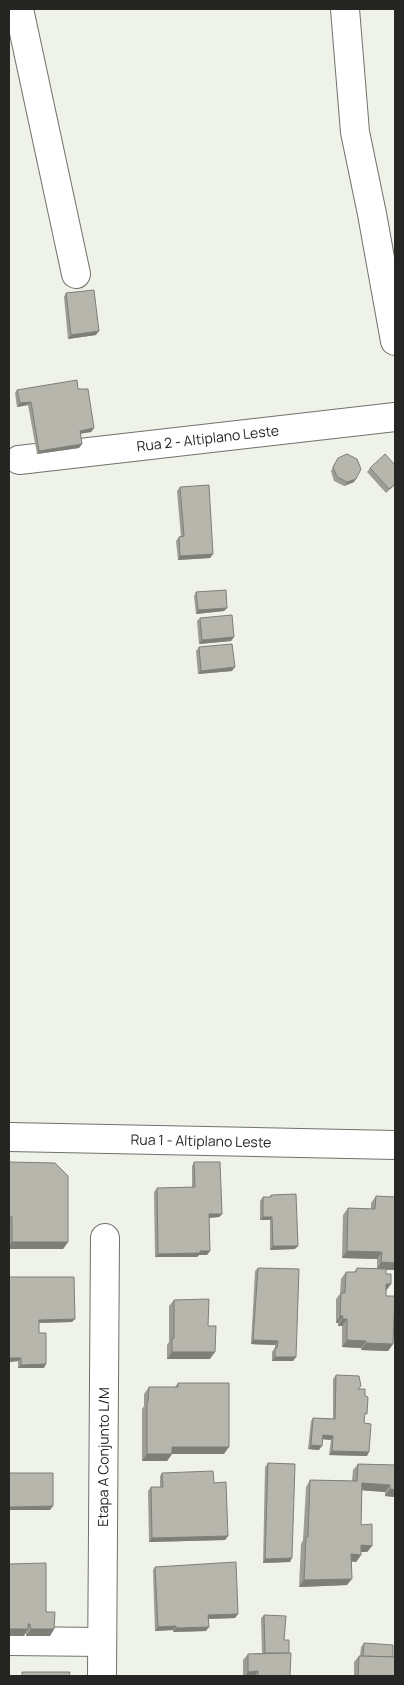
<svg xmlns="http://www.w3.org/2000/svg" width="404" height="1685" font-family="Manrope,sans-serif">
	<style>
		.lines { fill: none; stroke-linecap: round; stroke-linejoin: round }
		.minor-casing { stroke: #6f726a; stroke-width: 30 }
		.minor { stroke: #fff; stroke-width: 28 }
		.wall { fill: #9d9d95 }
		.shaded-wall { fill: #7f7f79 }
		.building { fill: #b6b6ad; stroke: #7f7f79 }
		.labels { text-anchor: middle; stroke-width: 5; stroke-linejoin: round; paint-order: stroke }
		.street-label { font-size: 14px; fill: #252623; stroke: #fff }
	</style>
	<rect width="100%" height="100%" fill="#eef2e9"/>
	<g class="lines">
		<defs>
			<g id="minor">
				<polyline points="19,9 76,274"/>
				<polyline points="345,9 355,132 372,214 395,341"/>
				<path id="s1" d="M19 460 395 417"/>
				<path id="s2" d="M9 1137 395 1145"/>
				<polyline points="9,1641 102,1642"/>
				<path id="s3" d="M102 1676 105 1238"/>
			</g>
		</defs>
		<use href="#minor" class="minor-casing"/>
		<use href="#minor" class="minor"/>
	</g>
	<g class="wall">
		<polygon points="66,293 96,335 68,339 64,297"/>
		<polygon points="78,389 94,428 91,432 80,434 82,444 79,448 37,454 28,405 17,407 15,393 17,390"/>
		<polygon points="338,458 354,482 344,486 334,481 331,471"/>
		<polygon points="370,468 395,485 386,493 367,472"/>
		<polygon points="180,487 213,554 210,558 178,560 176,541 179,537 181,537 177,491"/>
		<polygon points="196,592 227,608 224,611 196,614 194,596"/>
		<polygon points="200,618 234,637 231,641 199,644 197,621"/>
		<polygon points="199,647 232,671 198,674 196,651"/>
		<polygon points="9,1162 68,1242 63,1249 9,1249"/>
		<polygon points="194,1162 222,1214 219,1217 209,1218 207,1255 199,1255 197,1257 155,1257 154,1192 157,1188 192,1187 192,1166"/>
		<polygon points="271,1195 295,1249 270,1250 270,1220 260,1220 260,1201 263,1197 270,1197"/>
		<polygon points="376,1196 395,1197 395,1270 386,1270 386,1296 393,1344 388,1351 361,1350 361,1348 342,1347 342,1326 338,1326 338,1323 336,1323 336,1299 340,1294 341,1279 346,1272 354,1272 357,1268 377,1268 377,1259 342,1258 343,1215 348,1208 371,1209 371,1203"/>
		<polygon points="258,1268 296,1357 293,1361 272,1361 272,1352 275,1348 275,1345 251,1344 255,1271"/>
		<polygon points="9,1277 72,1322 39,1323 39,1333 44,1368 18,1368 18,1361 9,1362"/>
		<polygon points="174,1300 210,1359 167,1359 167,1345 169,1342 169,1306"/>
		<polygon points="336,1375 359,1389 364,1417 364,1423 367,1456 329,1455 331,1440 323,1439 319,1450 308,1449 311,1421 313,1418 333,1419 333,1379"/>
		<polygon points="178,1383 224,1454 172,1454 167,1461 142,1461 142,1409 144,1406 144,1394 149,1387 175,1387"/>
		<polygon points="268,1463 290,1562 263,1563 265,1467"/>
		<polygon points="358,1464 395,1465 395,1497 385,1496 385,1492 362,1490 361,1525 372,1546 367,1552 361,1552 361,1555 356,1562 352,1561 347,1585 299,1587 301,1544 303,1540 306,1487 310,1480 352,1481 353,1470"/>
		<polygon points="162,1473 214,1483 228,1536 225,1540 149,1542 148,1491 151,1487 160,1487 160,1476"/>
		<polygon points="9,1564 46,1612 54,1629 50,1636 26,1636 26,1633 24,1636 9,1636"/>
		<polygon points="155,1567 235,1618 209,1619 206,1631 173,1632 173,1630 155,1631 153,1570"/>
		<polygon points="264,1615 284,1640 289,1653 290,1676 243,1676 243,1660 248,1654 262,1653 261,1618"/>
		<polygon points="364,1643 393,1657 395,1676 354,1676 354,1662 359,1656 360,1656 361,1647"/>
	</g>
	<g class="shaded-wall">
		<polygon points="99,331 96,335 68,339 71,335"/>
		<polygon points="31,402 28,405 17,407 20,403"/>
		<polygon points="94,428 91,432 77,434 80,431"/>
		<polygon points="82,444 79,448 37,454 39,451"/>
		<polygon points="356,479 354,482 344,486 347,482"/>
		<polygon points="213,554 210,558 178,560 180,556"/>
		<polygon points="227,608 224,611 196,614 198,610"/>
		<polygon points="234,637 231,641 199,644 202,640"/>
		<polygon points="235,667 232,671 198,674 201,671"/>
		<polygon points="209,1214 222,1214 219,1217 207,1218"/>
		<polygon points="263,1217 272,1217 270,1220 260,1220"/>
		<polygon points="12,1242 68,1242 63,1249 9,1249 9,1246"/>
		<polygon points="273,1246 298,1246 295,1249 270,1250"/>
		<polygon points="200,1251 210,1251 207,1255 199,1255 197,1257 155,1257 158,1254"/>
		<polygon points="347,1251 382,1252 377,1259 342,1258"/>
		<polygon points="381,1262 395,1263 395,1270 377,1269"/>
		<polygon points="386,1284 391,1284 386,1291"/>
		<polygon points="340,1316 343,1316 338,1323 336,1323"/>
		<polygon points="75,1319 72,1322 36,1323 39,1320"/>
		<polygon points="342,1319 347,1319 342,1326 338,1326"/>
		<polygon points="253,1340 278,1341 275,1345 251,1344"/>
		<polygon points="347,1340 366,1341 361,1348 342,1347"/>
		<polygon points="366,1343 393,1344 388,1351 361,1350"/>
		<polygon points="172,1352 215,1352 210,1359 167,1359"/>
		<polygon points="275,1357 296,1357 293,1361 272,1361"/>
		<polygon points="9,1358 21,1358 18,1361 9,1362"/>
		<polygon points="46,1364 44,1368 18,1368 21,1365"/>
		<polygon points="323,1435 333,1436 331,1440 320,1439"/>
		<polygon points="311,1445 322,1446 319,1450 308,1449"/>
		<polygon points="172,1447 229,1447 224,1454 172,1454 167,1461 142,1461 147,1454"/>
		<polygon points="332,1451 369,1452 367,1456 329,1455"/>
		<polygon points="362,1483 390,1485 385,1492 357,1490"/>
		<polygon points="390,1489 395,1490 395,1497 385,1496"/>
		<polygon points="53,1506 50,1510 9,1510 9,1507"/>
		<polygon points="228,1536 225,1540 149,1542 152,1538"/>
		<polygon points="361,1545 372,1546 367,1552 357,1552"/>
		<polygon points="351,1554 361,1555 356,1562 347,1561"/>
		<polygon points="292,1558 290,1562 263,1563 265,1559"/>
		<polygon points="352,1579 347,1585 299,1587 304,1580"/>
		<polygon points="238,1614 235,1618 206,1619 208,1615"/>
		<polygon points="28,1624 30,1624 27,1629 28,1629 24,1636 9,1636 9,1629"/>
		<polygon points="176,1626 173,1630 155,1631 158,1627"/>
		<polygon points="209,1627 206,1631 173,1632 176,1628"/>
		<polygon points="31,1629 54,1629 50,1636 26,1636"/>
		<polygon points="258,1671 254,1676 245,1676 248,1672"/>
	</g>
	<g class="building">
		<polygon points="94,290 99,331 71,335 66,293"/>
		<polygon points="77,380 78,389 88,389 94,428 80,431 82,444 39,451 31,402 20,403 17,390"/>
		<polygon points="347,454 357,459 361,469 356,479 347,482 337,477 333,467 338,458"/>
		<polygon points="385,454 395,465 395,484 389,489 370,468"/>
		<polygon points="209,485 213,554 180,556 179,537 184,536 180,487"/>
		<polygon points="226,590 227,608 198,610 196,592"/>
		<polygon points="232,615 234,637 202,640 200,618"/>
		<polygon points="232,644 235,667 201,671 199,647"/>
		<polygon points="9,1162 55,1163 68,1176 68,1242 12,1242 12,1217 9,1217"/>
		<polygon points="194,1162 220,1162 222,1214 209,1214 210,1251 200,1251 200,1253 158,1254 157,1188 195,1187"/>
		<polygon points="296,1194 298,1246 273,1246 272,1217 263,1217 263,1197 271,1197 271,1195"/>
		<polygon points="376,1196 395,1197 395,1263 381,1262 382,1252 347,1251 348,1208 375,1209"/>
		<polygon points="258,1268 299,1269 296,1357 275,1357 275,1348 277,1348 278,1341 253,1340"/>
		<polygon points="357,1268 386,1269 386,1274 391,1274 391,1284 386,1284 386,1296 395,1296 393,1344 366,1343 366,1341 347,1340 347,1319 342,1319 343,1316 340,1316 341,1293 345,1293 346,1272 356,1272"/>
		<polygon points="9,1277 74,1277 75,1319 39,1320 39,1333 46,1333 46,1364 21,1365 21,1358 9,1358"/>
		<polygon points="209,1299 208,1326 216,1326 215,1352 172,1352 172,1338 174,1338 174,1300"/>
		<polygon points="336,1375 359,1376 361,1386 358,1389 365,1389 365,1396 368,1397 367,1414 365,1413 364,1423 371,1424 369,1452 332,1451 333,1436 323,1435 322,1446 311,1445 313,1418 335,1419"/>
		<polygon points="178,1383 229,1383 229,1447 172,1447 172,1454 147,1454 147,1402 148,1402 149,1387 178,1387"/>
		<polygon points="268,1463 295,1464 292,1558 265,1559"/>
		<polygon points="358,1464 395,1465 395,1490 390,1489 390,1485 362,1483 361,1525 372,1524 372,1546 361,1545 361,1555 351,1554 352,1579 304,1580 306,1537 308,1537 310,1480 357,1481"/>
		<polygon points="213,1471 214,1483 226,1482 228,1536 152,1538 151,1487 163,1487 162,1473"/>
		<polygon points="9,1473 53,1473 53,1506 9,1507"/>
		<polygon points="236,1562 238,1614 208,1615 209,1627 176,1628 176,1626 158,1627 155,1567"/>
		<polygon points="46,1563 46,1612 55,1612 54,1629 31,1629 30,1624 28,1624 28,1629 9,1629 9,1564"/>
		<polygon points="264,1615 286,1616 284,1640 289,1640 289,1653 265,1653"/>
		<polygon points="364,1643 393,1645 393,1657 363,1656"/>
		<polygon points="291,1653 290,1676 258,1676 258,1671 248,1672 248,1654"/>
		<polygon points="359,1656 395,1657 395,1676 358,1676"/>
		<polygon points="22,1672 70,1672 69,1676 22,1676"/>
	</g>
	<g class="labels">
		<g class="street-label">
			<text dy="5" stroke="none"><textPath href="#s1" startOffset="190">Rua 2 - Altiplano Leste</textPath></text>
			<text dy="5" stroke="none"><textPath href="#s2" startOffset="192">Rua 1 - Altiplano Leste</textPath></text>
			<text dy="5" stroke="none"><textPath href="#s3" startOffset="219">Etapa A Conjunto L/M</textPath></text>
		</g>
	</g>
	<rect width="404" height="1685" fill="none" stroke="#252623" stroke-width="20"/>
</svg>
